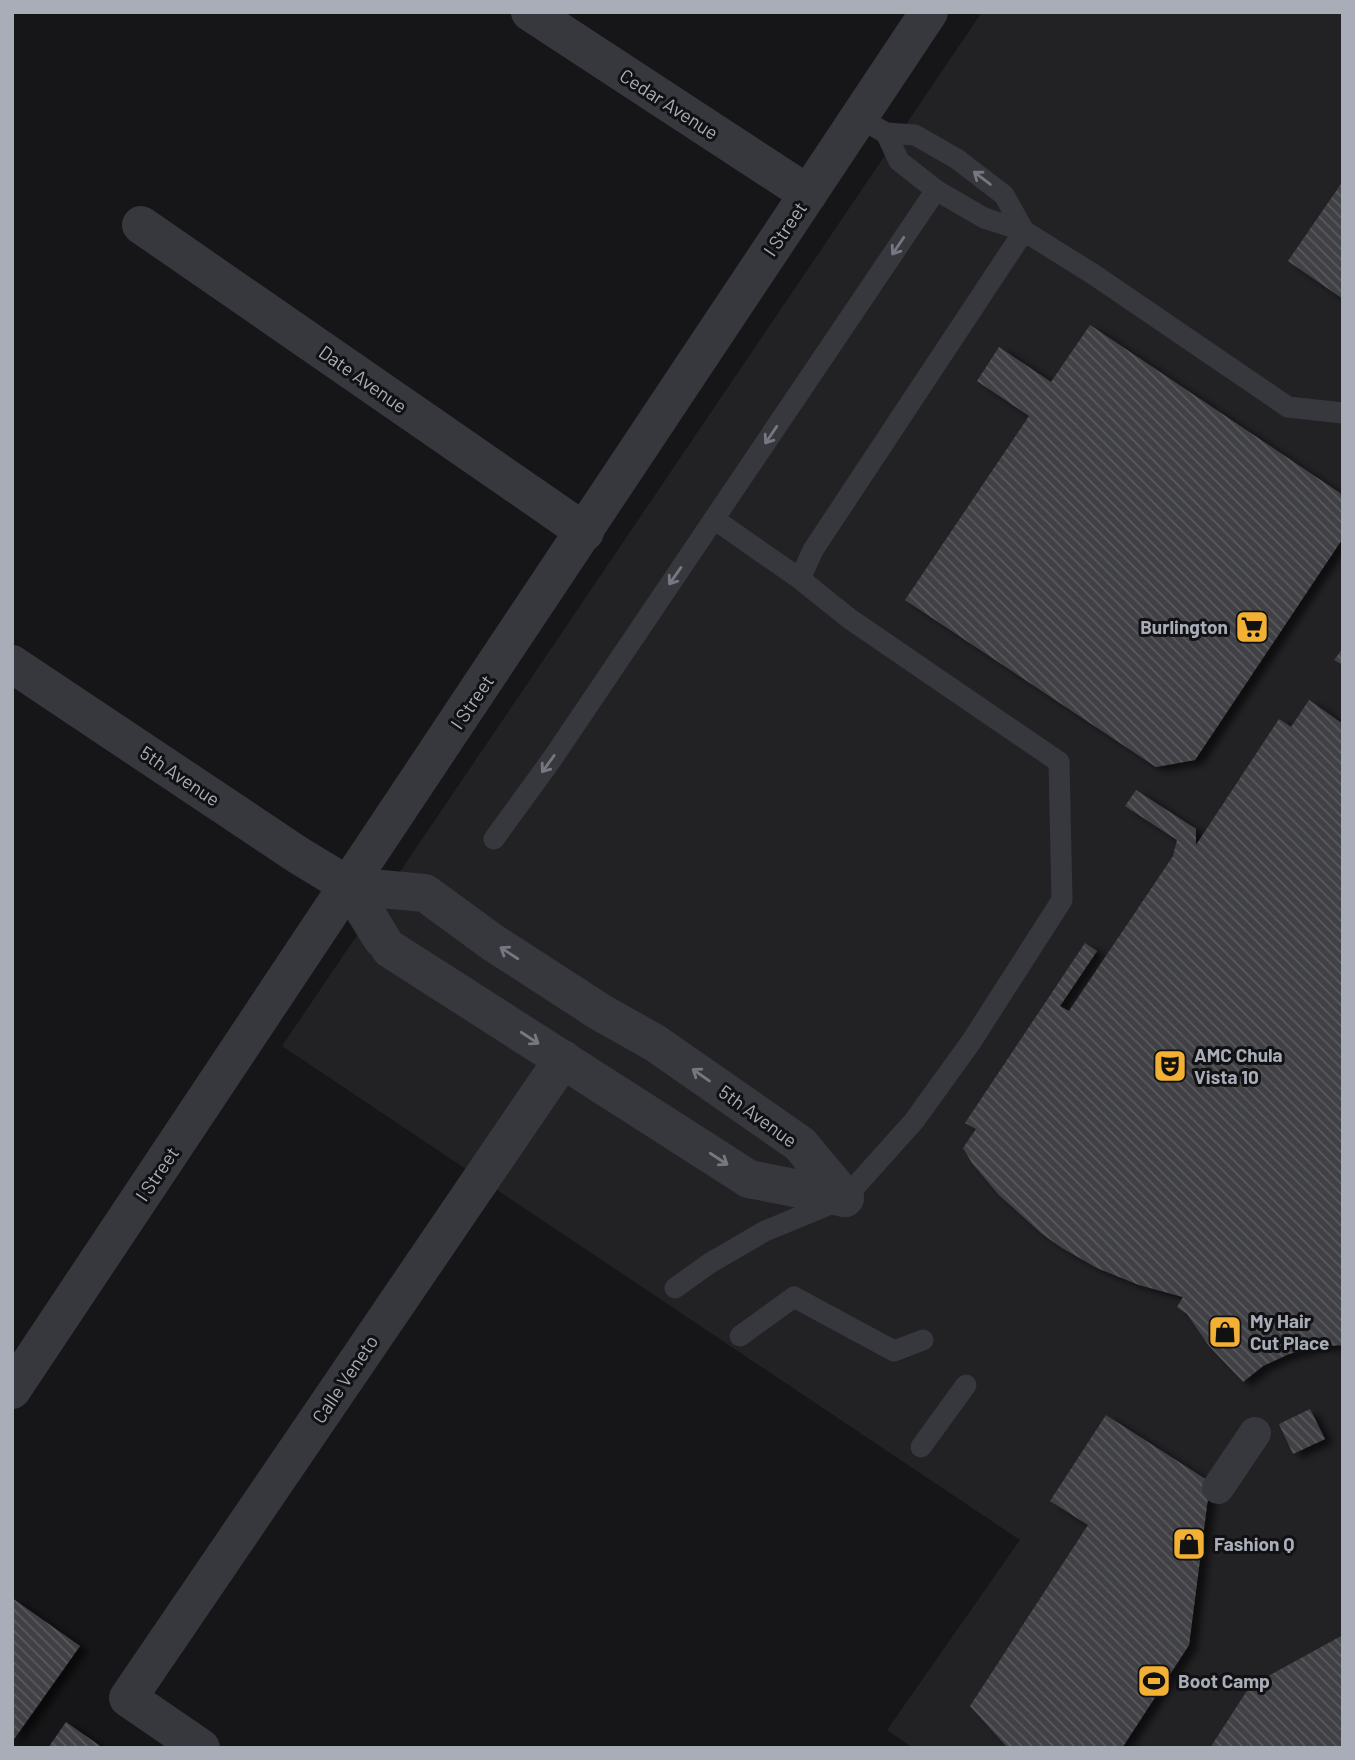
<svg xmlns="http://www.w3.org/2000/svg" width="1355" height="1760" font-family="Barlow,sans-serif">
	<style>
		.built { fill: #222225 }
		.building { fill: url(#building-back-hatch); filter: url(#shadow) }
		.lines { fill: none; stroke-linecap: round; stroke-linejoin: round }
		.service { stroke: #37383d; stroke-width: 21 }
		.pedestrian { stroke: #37383d; stroke-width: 32 }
		.minor { stroke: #37383d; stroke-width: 38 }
		.tertiary { stroke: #37383d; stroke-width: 38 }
		.oneway { stroke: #757881 }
		.labels { text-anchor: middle; stroke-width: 6; stroke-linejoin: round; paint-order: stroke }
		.street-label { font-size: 19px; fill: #a8adb8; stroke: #111113 }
		.poi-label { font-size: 19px; font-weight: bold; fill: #a8adb8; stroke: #111113; text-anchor: start }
	</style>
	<defs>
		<pattern id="building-back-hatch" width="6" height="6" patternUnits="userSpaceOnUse" patternTransform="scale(1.75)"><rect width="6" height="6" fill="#404145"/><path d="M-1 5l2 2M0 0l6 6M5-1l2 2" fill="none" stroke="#595a5e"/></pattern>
		<filter id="shadow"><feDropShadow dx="8" dy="4.5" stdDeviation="3.5" flood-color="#0009"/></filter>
	</defs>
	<rect width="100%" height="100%" fill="#161618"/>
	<polygon class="built" points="982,12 1343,12 1343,1748 913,1748 887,1730 1020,1540 282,1046"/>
	<g class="building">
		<polygon points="1343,181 1343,299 1288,261"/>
		<polygon points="1090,325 1340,493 1343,503 1343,538 1195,760 1156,767 905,600 1029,416 977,381 999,347 1051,382"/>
		<polygon points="1343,648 1343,665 1334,660"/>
		<polygon points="1309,700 1343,724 1343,1345 1315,1347 1289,1354 1263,1366 1243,1382 1209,1346 1187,1314 1177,1307 1183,1297 1139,1285 1097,1268 1062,1248 1041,1233 999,1195 972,1163 963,1148 976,1129 965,1123 1085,943 1097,951 1060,1006 1069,1011 1173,856 1177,840 1125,806 1136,790 1196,829 1196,845 1279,719 1291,727"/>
		<polygon points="1310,1409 1325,1439 1293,1454 1279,1424"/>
		<polygon points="1106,1415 1210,1482 1189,1645 1122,1748 1008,1748 970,1706 1088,1525 1050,1501"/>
		<polygon points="12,1598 80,1646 12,1742"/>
		<polygon points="1343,1635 1343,1748 1210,1748 1250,1686"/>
		<polygon points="66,1722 103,1748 48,1748"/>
	</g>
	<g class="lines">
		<g class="service">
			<polyline points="859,118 886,133 915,135 957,159 1004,195 1024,231"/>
			<polyline points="886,133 899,161 936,190 984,218 1024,231"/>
			<polyline points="800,579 714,519 936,190"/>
			<polyline points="494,839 552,759 714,519"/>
			<polyline points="675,1288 710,1263 765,1231 845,1198 914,1121 971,1042 1062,900 1059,762 850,619 800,579 813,550 1024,231 1093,274 1288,407 1343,413"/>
			<polyline points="740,1336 794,1297 894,1351 923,1340"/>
			<polyline points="921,1447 966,1385"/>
		</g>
		<polyline class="pedestrian" points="1218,1488 1255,1433"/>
		<g class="minor">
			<polyline points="530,12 808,194"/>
			<polyline points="141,225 585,532"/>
			<polyline points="201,1748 128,1698 563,1059"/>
		</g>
		<g class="tertiary">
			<polyline points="12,664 298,855 349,886 425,893 492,942 600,1012 655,1043 800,1144 845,1198"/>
			<polyline points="349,886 382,939"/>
			<polyline points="390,949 749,1179 845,1198"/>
			<polyline points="12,1390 929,12"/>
		</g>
	</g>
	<defs><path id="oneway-shaft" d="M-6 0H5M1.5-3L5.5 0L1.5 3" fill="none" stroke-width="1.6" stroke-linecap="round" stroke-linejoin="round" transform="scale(1.75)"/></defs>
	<g class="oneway">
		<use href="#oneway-shaft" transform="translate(982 178) rotate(-143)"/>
		<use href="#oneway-shaft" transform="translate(898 246) rotate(124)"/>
		<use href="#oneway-shaft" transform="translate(771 435) rotate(124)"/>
		<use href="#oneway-shaft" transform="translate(675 576) rotate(125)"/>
		<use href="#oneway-shaft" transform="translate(548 764) rotate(126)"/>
		<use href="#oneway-shaft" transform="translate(509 953) rotate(-147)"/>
		<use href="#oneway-shaft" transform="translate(530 1038) rotate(33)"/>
		<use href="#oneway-shaft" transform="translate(701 1075) rotate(-145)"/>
		<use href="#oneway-shaft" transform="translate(719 1159) rotate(33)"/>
	</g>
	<defs>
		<symbol id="supermarket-square" viewBox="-11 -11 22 22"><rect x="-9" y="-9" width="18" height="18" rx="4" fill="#f2b134" stroke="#111113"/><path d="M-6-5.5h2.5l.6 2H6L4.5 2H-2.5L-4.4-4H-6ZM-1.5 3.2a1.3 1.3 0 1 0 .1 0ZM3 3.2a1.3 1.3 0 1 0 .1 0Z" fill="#111"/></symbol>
		<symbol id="theatre-square" viewBox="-11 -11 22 22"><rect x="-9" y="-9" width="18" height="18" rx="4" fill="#f2b134" stroke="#111113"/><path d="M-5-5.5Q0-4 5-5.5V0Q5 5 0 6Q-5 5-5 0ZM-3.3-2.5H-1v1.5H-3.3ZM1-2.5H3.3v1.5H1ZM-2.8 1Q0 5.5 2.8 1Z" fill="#111"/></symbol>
		<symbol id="shop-square" viewBox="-11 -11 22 22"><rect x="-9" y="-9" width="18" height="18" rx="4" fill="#f2b134" stroke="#111113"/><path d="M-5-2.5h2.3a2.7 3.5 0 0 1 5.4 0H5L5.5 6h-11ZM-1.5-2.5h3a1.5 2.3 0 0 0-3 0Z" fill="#111"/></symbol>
		<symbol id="stadium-square" viewBox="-11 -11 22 22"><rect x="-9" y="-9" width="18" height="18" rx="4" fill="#f2b134" stroke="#111113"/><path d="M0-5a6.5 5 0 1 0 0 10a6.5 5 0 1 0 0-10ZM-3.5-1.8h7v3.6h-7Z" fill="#111"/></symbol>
	</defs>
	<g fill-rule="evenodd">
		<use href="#supermarket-square" x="1233" y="608" width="38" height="38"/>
		<use href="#theatre-square" x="1151" y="1047" width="38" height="38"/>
		<use href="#shop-square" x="1206" y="1313" width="38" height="38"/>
		<use href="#shop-square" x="1170" y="1525" width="38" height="38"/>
		<use href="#stadium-square" x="1135" y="1662" width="38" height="38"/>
	</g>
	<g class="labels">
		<g class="street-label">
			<text transform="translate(669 104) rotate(33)" y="7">Cedar Avenue</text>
			<text transform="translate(785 229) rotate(-56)" y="7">I Street</text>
			<text transform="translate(363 379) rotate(35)" y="7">Date Avenue</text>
			<text transform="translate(472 702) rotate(-56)" y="7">I Street</text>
			<text transform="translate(180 776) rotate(34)" y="7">5th Avenue</text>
			<text transform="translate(758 1116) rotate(36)" y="7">5th Avenue</text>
			<text transform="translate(157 1174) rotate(-56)" y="7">I Street</text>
			<text transform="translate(345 1379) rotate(-56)" y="7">Calle Veneto</text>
		</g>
		<g class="poi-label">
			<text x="1228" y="634" text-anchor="end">Burlington</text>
			<text x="1194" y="1062">AMC Chula<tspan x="1194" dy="22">Vista 10</tspan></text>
			<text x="1250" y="1328">My Hair<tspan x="1250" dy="22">Cut Place</tspan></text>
			<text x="1214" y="1551">Fashion Q</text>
			<text x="1178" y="1688">Boot Camp</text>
		</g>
	</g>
	<rect width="1355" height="1760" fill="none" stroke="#a8adb8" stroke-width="28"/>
</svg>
